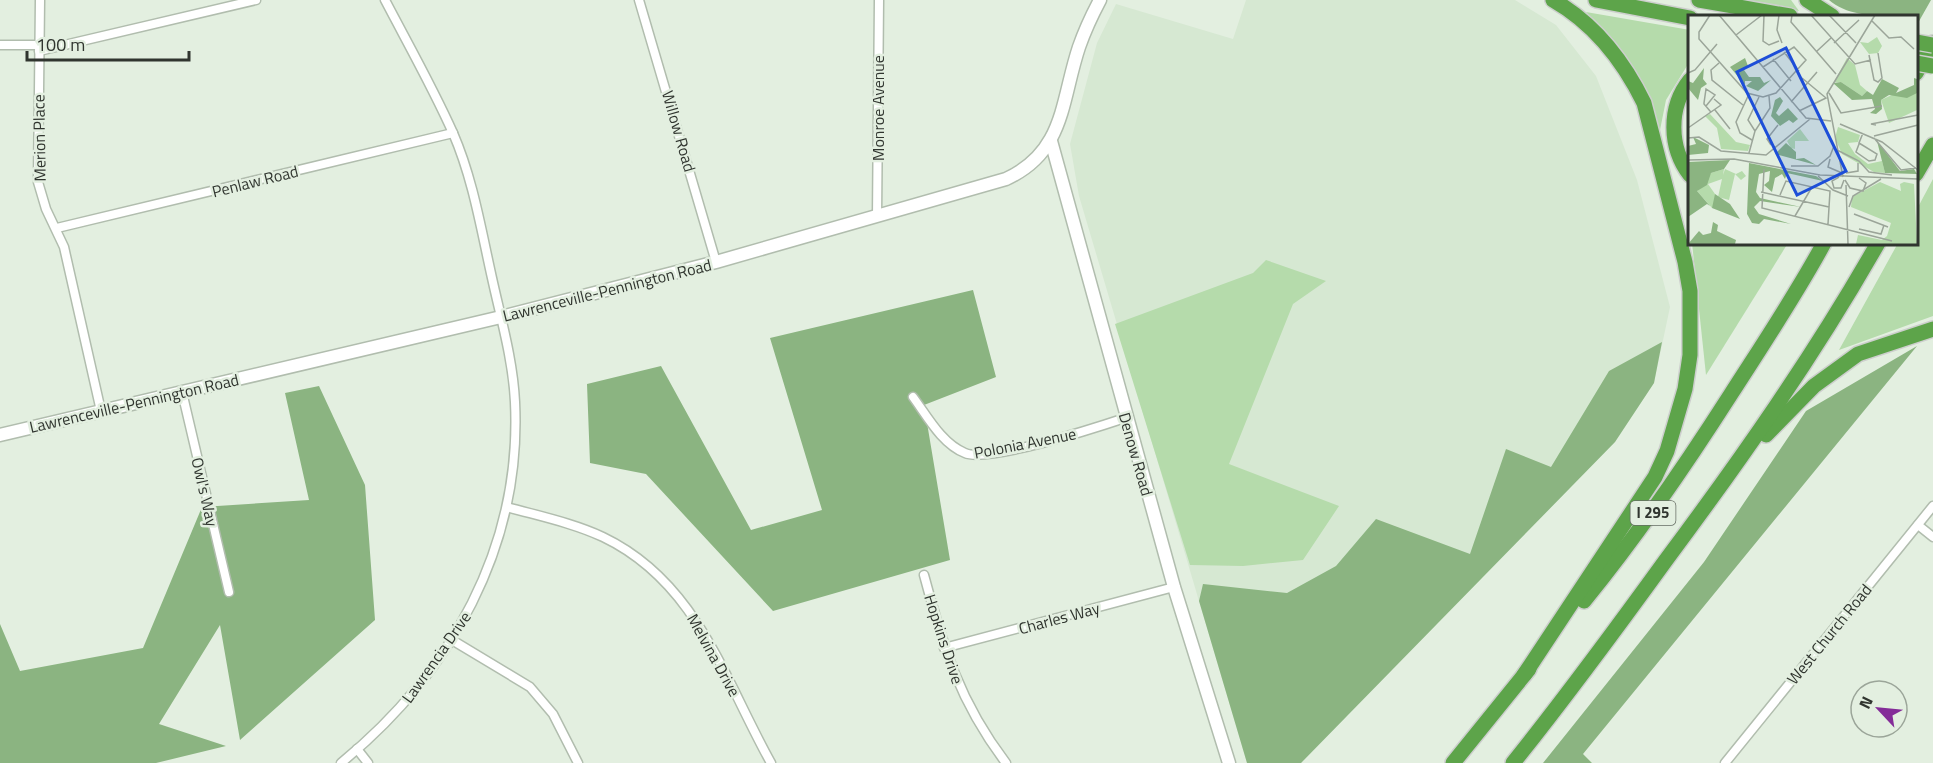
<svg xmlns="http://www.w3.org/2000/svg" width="1933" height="763" font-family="'Titillium Web',sans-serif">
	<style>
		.built { fill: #d6e8d2 }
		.green { fill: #b5dbab }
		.forest { fill: #8bb481 }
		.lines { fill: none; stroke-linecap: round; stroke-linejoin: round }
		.street-casing { stroke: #b1bdae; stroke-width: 11 }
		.secondary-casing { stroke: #b1bdae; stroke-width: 15 }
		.highway-casing { stroke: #cdcfcd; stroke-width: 18 }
		.street { stroke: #fff; stroke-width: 8 }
		.secondary { stroke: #fff; stroke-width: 12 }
		.highway { stroke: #5da44a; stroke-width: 15 }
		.highway-bridge-casing { stroke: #cdcfcd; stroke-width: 18; stroke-linecap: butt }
		.highway-bridge { stroke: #5da44a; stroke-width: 15 }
		.labels { text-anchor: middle; stroke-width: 5; stroke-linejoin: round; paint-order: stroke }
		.shield { fill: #e3efe0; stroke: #666d64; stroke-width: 1.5 }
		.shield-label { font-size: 15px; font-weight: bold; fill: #30352f }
		.street-label { font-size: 16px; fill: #30352f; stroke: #e3efe0 }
		.inset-road { fill: none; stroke: #9ba599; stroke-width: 1.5 }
		.view { fill: #1d4ed8; fill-opacity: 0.15; stroke: #1d4ed8; stroke-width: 3 }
		.inset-edge { fill: none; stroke: #30352f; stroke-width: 3 }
	</style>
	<rect width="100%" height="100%" fill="#e3efe0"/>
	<polygon class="built" points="1246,0 1515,0 1556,25 1596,76 1637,180 1670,307 1654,383 1615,442 1301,763 1247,763 1079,196 1070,144 1097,43 1116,4 1233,39"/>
	<g class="green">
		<polygon points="1742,0 1791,0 1799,11"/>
		<polygon points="1586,12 1690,30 1690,61 1666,100 1660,130 1646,90 1626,57"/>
		<polygon points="1933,179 1933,316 1839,350 1898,243 1916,243 1917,209"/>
		<polygon points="1692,243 1788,243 1706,375"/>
		<polygon points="1266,260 1326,281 1293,304 1229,464 1339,506 1303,560 1243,566 1190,565 1115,324 1253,273"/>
	</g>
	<g class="forest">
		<path d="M1829 0H1931L1918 23 1916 16C1889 16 1850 19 1829 0Z"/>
		<polygon points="973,290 996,377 924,405 950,560 773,611 646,474 590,463 587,384 661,366 751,530 822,510 770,338"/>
		<polygon points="1662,342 1654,383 1615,442 1301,763 1247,763 1199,601 1203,584 1287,593 1336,566 1376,519 1470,554 1506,449 1551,467 1609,371"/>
		<polygon points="1917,346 1583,754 1592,763 1543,763 1704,562 1806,411"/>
		<polygon points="319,386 365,485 375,620 240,740 220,625 159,724 226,746 156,763 0,763 0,624 20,671 143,648 202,507 309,500 285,393"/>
	</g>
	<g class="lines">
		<defs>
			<g id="street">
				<polyline points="40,0 38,182 46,209 64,247 101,411"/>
				<polyline points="639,0 716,262"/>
				<polyline points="0,45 39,45"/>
				<polyline points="39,51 256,0"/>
				<polyline points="877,217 879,0"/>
				<polyline points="57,228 453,133"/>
				<polyline points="182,392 229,592"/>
				<path d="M913 397C927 416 942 444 965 453 988 463 1098 427 1125 418"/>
				<path d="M507 507C539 516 573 523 603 537 697 582 724 679 771 763"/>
				<polyline points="1918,525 1933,537"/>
				<path d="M924 575C944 649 959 701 1006 763"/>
				<polyline points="452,640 530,687 553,714 578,763"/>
				<polyline points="944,648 1174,587"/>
				<polyline points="357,749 368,763"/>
				<path d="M341 763C451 673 522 547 515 402 513 360 501 319 492 278 481 229 473 179 453 133 433 88 408 44 385 0"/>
				<polyline points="1725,763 1933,506"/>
			</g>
			<g id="secondary">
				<polyline points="1051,141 1174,587 1229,763"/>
				<path d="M0 435 501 317 716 262 1006 179C1065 152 1061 101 1079 47 1085 30 1092 15 1100 0"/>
			</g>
			<g id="highway">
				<polyline points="1596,0 1690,18"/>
				<polyline points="1699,0 1790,16"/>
				<polyline points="1807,0 1832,16"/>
				<polyline points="1916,73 1933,43"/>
				<path d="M1690 80C1668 107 1669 148 1690 175"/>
				<polyline points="1916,174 1933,145"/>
				<polyline points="1766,435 1814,386 1858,354 1933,329"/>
				<path d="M1584 601C1638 535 1685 466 1731 394 1763 344 1796 295 1824 243"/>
				<path d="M1524 675 1655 477 1667 451 1685 389 1690 355V291L1685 262 1644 103C1623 60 1595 24 1553 0"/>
				<polyline points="1453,763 1529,669"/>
				<path d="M1513 763C1566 697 1616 629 1666 560 1742 458 1815 354 1878 243"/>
			</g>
		</defs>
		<use href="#street" class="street-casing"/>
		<use href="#secondary" class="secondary-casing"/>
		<use href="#highway" class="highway-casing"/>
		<use href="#street" class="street"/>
		<use href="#secondary" class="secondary"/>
		<use href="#highway" class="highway"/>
		<defs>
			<g id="highway-bridge">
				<polyline points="1916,42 1933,45"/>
				<polyline points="1916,63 1933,66"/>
			</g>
		</defs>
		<use href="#highway-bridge" class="highway-bridge-casing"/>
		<use href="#highway-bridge" class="highway-bridge"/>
	</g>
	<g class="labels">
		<rect class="shield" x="1630.5" y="501" width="45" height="24" rx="4.5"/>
		<g class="shield-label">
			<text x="1653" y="518">I 295</text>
		</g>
		<g class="street-label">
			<text transform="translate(878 108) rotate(-90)" y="6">Monroe Avenue</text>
			<text transform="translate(679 131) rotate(74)" y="6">Willow Road</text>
			<text transform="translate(39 138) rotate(-91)" y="6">Merion Place</text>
			<text transform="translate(255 181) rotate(-14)" y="6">Penlaw Road</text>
			<text transform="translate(607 290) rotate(-14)" y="6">Lawrenceville-Pennington Road</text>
			<text transform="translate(134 403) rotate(-13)" y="6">Lawrenceville-Pennington Road</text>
			<text transform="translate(1025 443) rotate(-11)" y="6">Polonia Avenue</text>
			<text transform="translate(1136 454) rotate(74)" y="6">Denow Road</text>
			<text transform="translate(205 492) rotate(77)" y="6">Owl's Way</text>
			<text transform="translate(1059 618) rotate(-15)" y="6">Charles Way</text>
			<text transform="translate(1829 634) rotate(-51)" y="6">West Church Road</text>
			<text transform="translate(944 639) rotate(72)" y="6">Hopkins Drive</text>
			<text transform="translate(714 655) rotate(61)" y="6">Melvina Drive</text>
			<text transform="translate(436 657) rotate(-55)" y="6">Lawrencia Drive</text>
		</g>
	</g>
	<g transform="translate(1688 15)">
		<rect width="230" height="230" fill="#e3efe0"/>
		<path d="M189 22 194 31 190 38 181 39 172 27 180 28ZM159 43 167 50 172 70 179 76 174 81 153 67H146ZM229 78V95L201 108 193 85 206 79ZM22 99 48 127 62 130 60 136 33 134 29 113 17 101ZM150 112 172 120 170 127 160 128 167 139 180 149 194 146 197 158 186 157 154 139 147 123ZM112 114 121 126H107V134L103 133 99 126ZM36 154 35 160 37 154 48 159 54 156 58 161 53 165 47 159 41 185 30 182 34 164 20 169 27 179 28 190 24 193 9 176 23 158ZM192 167 213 176 212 169 216 167 226 169 229 229H168L170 220 194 225 199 221 203 208 163 192 164 182Z" fill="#b5dbab"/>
		<path d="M57 43 60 51 56 55 61 62H72L76 68 83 65 70 76 58 71 64 66H57V70L42 52ZM16 53 15 64 19 69 13 73 10 85 0 73V66L5 68ZM226 63 229 64V78L219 83 201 80 193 85 194 94 188 99 182 98 187 94 184 84 164 85 145 68 153 67 174 81 179 76 185 80 194 64 211 73 208 78 226 70ZM92 82 95 86 88 98 91 101 100 93 110 104 105 108 101 105 92 111 83 101 87 85ZM5 122 21 130 20 138 0 140V131L8 129ZM189 126 212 156 226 154 229 159 197 158ZM98 128 108 137V144L116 143 128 150 87 139ZM42 145 36 154 23 158 19 170 9 176 22 191 19 189 0 202V147ZM61 148 128 161 135 166 99 158 97 164 94 159 87 163 84 177 76 170 81 166 82 156 71 159 68 177 72 183 113 192 72 186 66 192 71 199 103 209 76 204 71 209 64 208 59 199ZM27 179 42 189 52 204 24 193ZM25 207 30 210 29 216 48 225 47 229H0L11 216 15 220 23 218Z" fill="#8bb481"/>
		<path class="inset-road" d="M22 0 11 17V24L59 78 75 82 88 78 118 45 106 32 75 52M31 0 118 103 143 106M76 0 75 26 81 30 91 26M91 0 89 15 94 28M104 0 103 7 148 59M123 0 167 49 183 45M141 0 168 28M184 6 201 23 213 22 226 34M48 20 74 0M146 28 171 5M129 36 143 23M96 37 111 56M181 40 186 65 190 67 194 63 190 38M85 44 103 66M31 48 23 55 24 65 55 90M0 58 7 55 29 29M141 78 153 98 194 91M61 79 48 107 52 118 64 125M103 87 129 57M18 91 27 80 18 74 16 88V89L22 96 23 97M27 95 42 114M111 96 138 83 114 63M152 109 194 127 230 155M188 110 183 109 230 100M0 113 33 90 26 84M67 116 60 105 71 82M186 121 230 110M0 123 11 122 33 136 78 140 122 104M186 123 213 155 228 153M171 128 189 139 187 145 181 146 168 137 171 129V128L175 118M83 130 79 124 90 110M149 135 171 146 181 157 204 160M61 138 67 116 82 93 81 81M142 144 140 152 154 158M0 145 46 144 132 160 230 164M103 151H130L142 141 146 131M76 154 74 193 204 226M158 158 170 156V148M130 161 145 175 160 181M151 162 144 166 146 173H153L156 165M155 162 139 79 187 0M157 165 162 173 175 176 178 168 171 163M158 170 160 229M73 177 141 192M92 180 98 166 142 176 140 209M161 192 165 181 193 164M166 199 200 212M107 201 124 172M171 214 193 219 196 210"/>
		<path class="view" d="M98 33 158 156 109 180 49 57Z"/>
		<rect width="230" height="230" class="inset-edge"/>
	</g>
	<g transform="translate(1879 709) rotate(296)"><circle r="28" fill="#e3efe0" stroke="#9ba599" stroke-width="1.5"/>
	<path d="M0-4.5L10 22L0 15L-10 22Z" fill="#842c98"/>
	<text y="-9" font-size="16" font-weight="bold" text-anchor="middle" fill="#30352f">N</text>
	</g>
	<path d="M27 51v9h162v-9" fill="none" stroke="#30352f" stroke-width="3"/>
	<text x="36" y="51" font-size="18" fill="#30352f" stroke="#e3efe0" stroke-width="4.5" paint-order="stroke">100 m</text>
</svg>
